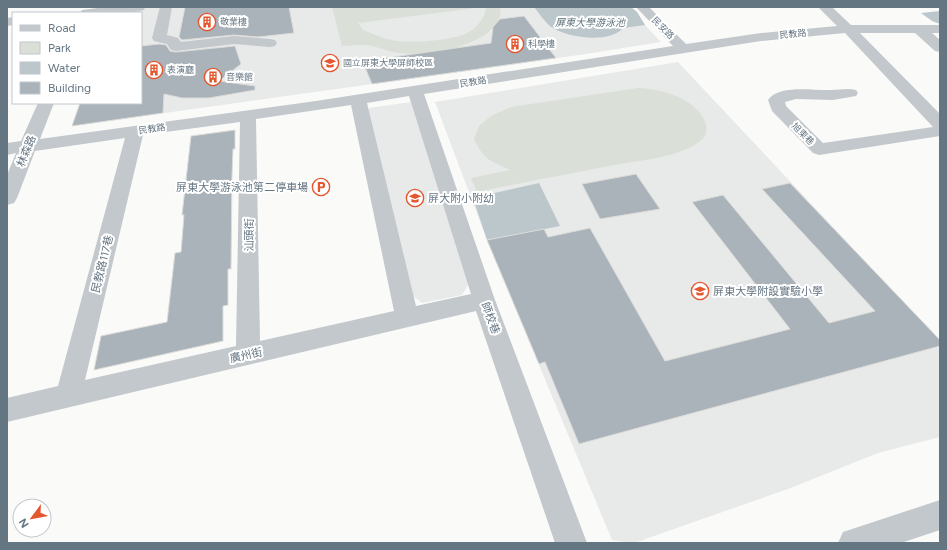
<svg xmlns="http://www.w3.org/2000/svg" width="947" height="550" font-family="Figtree,'Noto Sans TC',sans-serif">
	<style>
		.built { fill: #e8e9e9 }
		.green { fill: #dadfd7 }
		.water { fill: #bbc7cb }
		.building { fill: #aab3b9; stroke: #dcdcda }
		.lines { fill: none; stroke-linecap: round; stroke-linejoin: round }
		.minor { fill: #c3c8cc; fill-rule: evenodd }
		.labels { text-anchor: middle; stroke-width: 4; stroke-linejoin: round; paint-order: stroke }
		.far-poi-label { font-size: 9px; fill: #657683; stroke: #fff; text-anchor: start }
		.far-street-label { font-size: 9px; fill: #657683; stroke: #fff }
		.far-water-label { font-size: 10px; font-style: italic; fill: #60757c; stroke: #fff }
		.street-label { font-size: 11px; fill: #657683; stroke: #fff }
		.poi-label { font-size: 11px; fill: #657683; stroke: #fff; text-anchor: start }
	</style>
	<rect width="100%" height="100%" fill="#fafaf8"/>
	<g class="built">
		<polygon points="114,7 631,7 637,12 645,25 661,42 586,54 72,126 80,103 141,103 141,13 112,13"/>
		<polygon points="678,62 940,341 940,437 878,453 788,489 634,543 630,543 612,540 487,240 435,102"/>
		<polygon points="411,102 469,283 462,295 422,303 412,295 368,113 369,108"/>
	</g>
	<g class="green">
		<path d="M332 7H483L358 23 363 30C373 34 384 39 396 41 414 43 453 41 469 32 477 28 486 16 486 7H500C502 17 498 21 492 28 486 36 478 39 469 43 446 52 418 56 393 52 384 50 373 45 364 45 357 44 349 46 342 46Z"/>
		<path d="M638 88C658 89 685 95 699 112 708 123 711 135 696 144 676 157 643 160 620 164 573 173 525 182 477 192L471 178 510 170C489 160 485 161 474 139L479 126 491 116 511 107Z"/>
	</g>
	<g class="water">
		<path d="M534 7H631L637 12 645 25 623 28C609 44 566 38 550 26 544 21 539 13 534 7Z"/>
		<polygon points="940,11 940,24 932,21 921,13"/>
		<polygon points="539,183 560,226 487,240 473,198"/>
	</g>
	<g class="building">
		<polygon points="185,7 289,7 294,33 258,37 234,35 182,40 179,37"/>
		<polygon points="524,16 556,58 372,84 364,65 386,58 491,43 493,27 500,19"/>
		<polygon points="159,44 166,45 170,51 176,52 235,46 241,64 219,81 255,86 255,90 209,98 182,98 164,94 163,113 72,126 80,103 141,103 141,46"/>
		<polygon points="235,130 235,149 233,149 232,176 231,269 228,269 228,305 223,306 223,341 94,370 101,336 167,322 175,253 181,252 184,215 182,215 191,136"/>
		<polygon points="636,174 660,209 600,219 582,184"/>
		<polygon points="790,183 940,340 940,346 579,444 545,362 539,364 487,240 544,229 548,237 590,228 665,361 790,329 692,202 723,195 829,323 875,311 762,189"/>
	</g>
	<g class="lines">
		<g class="minor">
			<path d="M105 7H145L144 10C123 15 101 13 80 13L82 10Z"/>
			<polygon points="160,7 172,7 167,35 178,38 181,42 234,36 270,39 275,40 277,43 275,46 270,47 234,44 176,51 171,50 167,44 154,41 152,38"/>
			<path d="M636 7H649L686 44 761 33 837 26 818 7H832L851 25H940V33H932L940 40V52L935 51 915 33H860L940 114V136L819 155 813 153 772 111 768 100C779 84 814 91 831 90 839 90 847 88 856 90L858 93 856 96 833 100 796 99 785 102 786 106 823 143 933 127 845 33 761 41 424 94 495 300 587 543H555L476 311 7 422V398L58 386 125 138 35 151 17 198 14 203 7 205V175L16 153 7 155V143L21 141 38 103H54L40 139 316 101 673 46ZM409 96 471 294 416 306 367 103ZM351 105 394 311 260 341 256 119ZM240 122 236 346 85 380 143 135Z"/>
			<polygon points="13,17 13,25 7,26 7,18"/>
			<polygon points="940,500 940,530 901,543 838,543 843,532"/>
		</g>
	</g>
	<defs>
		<symbol id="building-ring" viewBox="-11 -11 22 22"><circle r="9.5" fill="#fff" stroke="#e4572e" stroke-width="1.5"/><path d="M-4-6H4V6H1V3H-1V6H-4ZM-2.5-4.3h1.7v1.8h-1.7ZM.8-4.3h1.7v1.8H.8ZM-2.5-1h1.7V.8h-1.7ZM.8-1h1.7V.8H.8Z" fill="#e4572e"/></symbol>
		<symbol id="university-ring" viewBox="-11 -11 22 22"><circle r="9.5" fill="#fff" stroke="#e4572e" stroke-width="1.5"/><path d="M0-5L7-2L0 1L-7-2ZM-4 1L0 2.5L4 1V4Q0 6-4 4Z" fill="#e4572e"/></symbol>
		<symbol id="parking-ring" viewBox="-11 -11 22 22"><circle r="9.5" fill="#fff" stroke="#e4572e" stroke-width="1.5"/><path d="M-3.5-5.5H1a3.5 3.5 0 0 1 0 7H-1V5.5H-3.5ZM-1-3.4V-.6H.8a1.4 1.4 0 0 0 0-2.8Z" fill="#e4572e"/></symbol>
		<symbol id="school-ring" viewBox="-11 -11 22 22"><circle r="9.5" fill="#fff" stroke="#e4572e" stroke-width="1.5"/><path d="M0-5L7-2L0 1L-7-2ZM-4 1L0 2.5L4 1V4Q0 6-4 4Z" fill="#e4572e"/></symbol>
	</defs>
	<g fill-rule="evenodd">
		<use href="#building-ring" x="197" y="12" width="20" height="20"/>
		<use href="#building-ring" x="505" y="34" width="20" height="20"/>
		<use href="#university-ring" x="320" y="53" width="20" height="20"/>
		<use href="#building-ring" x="144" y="60" width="20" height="20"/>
		<use href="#building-ring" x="203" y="67" width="20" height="20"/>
		<use href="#parking-ring" x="311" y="177" width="20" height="20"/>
		<use href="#school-ring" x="405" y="188" width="20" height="20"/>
		<use href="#school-ring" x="690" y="281" width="20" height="20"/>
	</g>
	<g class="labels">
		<g class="far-poi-label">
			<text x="220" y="25">敬業樓</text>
			<text x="528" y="47">科學樓</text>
			<text x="343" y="66">國立屏東大學屏師校區</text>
			<text x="167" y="73">表演廳</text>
			<text x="226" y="80">音樂館</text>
		</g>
		<g class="far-street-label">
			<text transform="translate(663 28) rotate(45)" y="3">民安路</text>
			<text transform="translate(793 34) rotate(-5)" y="3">民教路</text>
			<text transform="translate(473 82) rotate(-9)" y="3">民教路</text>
			<text transform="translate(152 129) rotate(-8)" y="3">民教路</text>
			<text transform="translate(803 134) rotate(45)" y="3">旭東巷</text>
		</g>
		<g class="far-water-label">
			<text x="590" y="26">屏東大學游泳池</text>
		</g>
		<g class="street-label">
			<text transform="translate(26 151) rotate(-68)" y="4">林森路</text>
			<text transform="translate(249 235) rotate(-90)" y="4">汕頭街</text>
			<text transform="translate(102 264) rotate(-76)" y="4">民教路117巷</text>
			<text transform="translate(491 318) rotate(70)" y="4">師校巷</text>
			<text transform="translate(246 355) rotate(-13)" y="4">廣州街</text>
		</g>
		<g class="poi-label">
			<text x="308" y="191" text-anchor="end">屏東大學游泳池第二停車場</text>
			<text x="428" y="202">屏大附小附幼</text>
			<text x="713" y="295">屏東大學附設實驗小學</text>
		</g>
	</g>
	<rect width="947" height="550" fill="none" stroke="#657683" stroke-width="16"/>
	<rect x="12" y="12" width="130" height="92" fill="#ffffff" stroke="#c1c8cd"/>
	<rect x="20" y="25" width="20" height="6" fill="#c3c8cc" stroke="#c1c8cd"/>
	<text x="48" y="32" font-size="12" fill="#657683">Road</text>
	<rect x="20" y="42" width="20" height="12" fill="#dadfd7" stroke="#c1c8cd"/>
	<text x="48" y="52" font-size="12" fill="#657683">Park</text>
	<rect x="20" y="62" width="20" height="12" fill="#bbc7cb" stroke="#c1c8cd"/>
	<text x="48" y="72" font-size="12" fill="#657683">Water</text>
	<rect x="20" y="82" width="20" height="12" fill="#aab3b9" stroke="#c1c8cd"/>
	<text x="48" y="92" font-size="12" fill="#657683">Building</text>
	<g transform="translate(32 518) rotate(238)"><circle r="19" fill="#ffffff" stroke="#c1c8cd"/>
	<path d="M0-3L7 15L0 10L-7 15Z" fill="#e4572e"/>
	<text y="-6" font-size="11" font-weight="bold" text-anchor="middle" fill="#657683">N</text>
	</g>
</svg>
